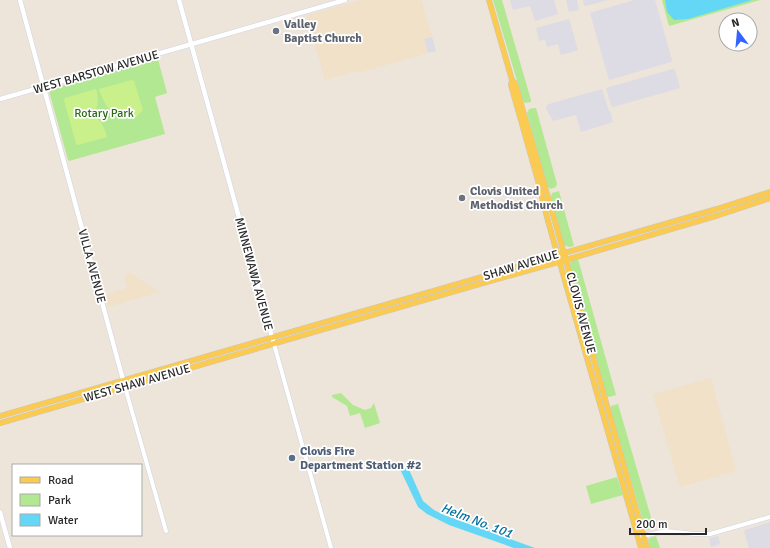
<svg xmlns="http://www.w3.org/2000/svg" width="770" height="548" font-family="Signika,sans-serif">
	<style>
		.industrial { fill: #dddbe4 }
		.education { fill: #f0e1c8 }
		.green { fill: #b3e892 }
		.pitch { fill: #caf08c }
		.water { fill: #64d7f7 }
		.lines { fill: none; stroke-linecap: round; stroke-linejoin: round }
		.tertiary-casing { stroke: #cfd4e4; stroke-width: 5 }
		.secondary-casing { stroke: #cfd4e4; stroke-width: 5.5 }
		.primary-casing { stroke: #c7c7c7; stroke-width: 6 }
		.tertiary { stroke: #fff; stroke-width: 4 }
		.secondary { stroke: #fff; stroke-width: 4.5 }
		.primary { stroke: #fbcb51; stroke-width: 5 }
		.worship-dot { fill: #6b7280; stroke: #fff; stroke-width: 1.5 }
		.service-dot { fill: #5c6f8a; stroke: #fff; stroke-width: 1.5 }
		.labels { text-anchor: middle; stroke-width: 3.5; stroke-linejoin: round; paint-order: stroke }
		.worship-label { font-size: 12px; font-weight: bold; fill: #5b616d; stroke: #fff; text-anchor: start }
		.street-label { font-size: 12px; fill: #292929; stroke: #fff }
		.park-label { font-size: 12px; fill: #2a6b14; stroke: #fff }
		.service-label { font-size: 12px; font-weight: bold; fill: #4e5e75; stroke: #fff; text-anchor: start }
		.water-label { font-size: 13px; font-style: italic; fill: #0374a3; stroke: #fff }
	</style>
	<rect width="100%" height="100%" fill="#ede4da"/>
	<g class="industrial">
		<polygon points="510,0 554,0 558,14 535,21 530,6 513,10"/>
		<polygon points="566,0 577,0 579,10 569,12"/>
		<polygon points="583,0 608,0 586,6 584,5"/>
		<polygon points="634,0 655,0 672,60 671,62 609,80 590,13"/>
		<polygon points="569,19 578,50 561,55 558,44 547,47 545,39 539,41 536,28"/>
		<polygon points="432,37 436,51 428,53 424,39"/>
		<polygon points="673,69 675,70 680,88 613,107 611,106 606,88"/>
		<polygon points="602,89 609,111 610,111 613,122 581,132 576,115 553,121 546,108 546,106 549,104"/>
		<polygon points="770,522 770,548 749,548 744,532 745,530"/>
		<polygon points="718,536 720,544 711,547 709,538"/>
	</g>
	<g class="education">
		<polygon points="361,0 421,0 432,37 424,39 428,53 362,72 356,71 325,80 307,17 308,15"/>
		<polygon points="128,272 160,292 108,307 105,295 127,288 124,277 126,276"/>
		<polygon points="711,378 736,471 680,487 653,394"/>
	</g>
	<g class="green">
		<polygon points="493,0 502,0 531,100 531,102 525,103 523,101"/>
		<polygon points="662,0 760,0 669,26"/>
		<polygon points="158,59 167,93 155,97 165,134 69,161 68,160 49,91 51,89"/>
		<polygon points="534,108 536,108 557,184 556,187 551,189 547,186 527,113 529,109"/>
		<polygon points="559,191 574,246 569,247 564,245 551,197 552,193"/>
		<polygon points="578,259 616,395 609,397 606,396 570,264 571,261"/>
		<polygon points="341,393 353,405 365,410 371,408 374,403 380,423 365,428 360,413 350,416 347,406 332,397 332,395"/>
		<polygon points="618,404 654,528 647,530 645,528 610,409 611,406"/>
		<polygon points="617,477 623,495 591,504 586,486"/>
		<polygon points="656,536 660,548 650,548 648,540 649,538"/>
	</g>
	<g class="pitch">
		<path d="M132 80 134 81 143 110 136 117C113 118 106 110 99 89Z"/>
		<path d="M96 89C99 100 99 108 91 116 102 119 104 127 107 137L78 145 76 144 64 100 65 98Z"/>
	</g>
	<g class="water">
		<polygon points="665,0 752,0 688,19 674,20 667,12"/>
		<polygon points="407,465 423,501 434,510 444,515 535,548 514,548 449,525 427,514 418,507 399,467"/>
	</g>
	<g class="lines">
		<defs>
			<g id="tertiary">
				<polyline points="272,337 331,548"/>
				<polyline points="125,387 166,531"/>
				<polyline points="642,536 666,531 694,534 710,534 770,517"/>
			</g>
			<g id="secondary">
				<polyline points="20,0 125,387"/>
				<polyline points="179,0 272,337"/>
				<polyline points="0,99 345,0"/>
				<polyline points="0,512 10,548"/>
			</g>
			<g id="primary">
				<polyline points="489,0 512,80 515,83 556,225 647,548"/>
				<polyline points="512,80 511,85 537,177 548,221 641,548"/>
				<polyline points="0,416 717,209 770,192"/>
				<polyline points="0,423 476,285 569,259 719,215 770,198"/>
			</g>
		</defs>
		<use href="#tertiary" class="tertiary-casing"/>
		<use href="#secondary" class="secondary-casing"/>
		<use href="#primary" class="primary-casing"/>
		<use href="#tertiary" class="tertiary"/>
		<use href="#secondary" class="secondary"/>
		<use href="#primary" class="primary"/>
	</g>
	<g class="worship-dot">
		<circle cx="276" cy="31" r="4"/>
		<circle cx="462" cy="198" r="4"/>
	</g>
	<circle class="service-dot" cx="292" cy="458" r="4"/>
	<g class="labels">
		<g class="worship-label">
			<text x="284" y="28">Valley<tspan x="284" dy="14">Baptist Church</tspan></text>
			<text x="470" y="195">Clovis United<tspan x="470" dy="14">Methodist Church</tspan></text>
		</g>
		<g class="street-label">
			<text transform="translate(96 72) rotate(-16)" y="4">WEST BARSTOW AVENUE</text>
			<text transform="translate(521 265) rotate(-17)" y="4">SHAW AVENUE</text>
			<text transform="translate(92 266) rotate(75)" y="4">VILLA AVENUE</text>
			<text transform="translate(254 274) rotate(75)" y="4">MINNEWAWA AVENUE</text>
			<text transform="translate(581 313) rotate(75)" y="4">CLOVIS AVENUE</text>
			<text transform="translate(137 383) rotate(-16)" y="4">WEST SHAW AVENUE</text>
		</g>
		<g class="park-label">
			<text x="104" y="117">Rotary Park</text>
		</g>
		<g class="service-label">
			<text x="300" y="455">Clovis Fire<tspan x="300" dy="14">Department Station #2</tspan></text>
		</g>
		<g class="water-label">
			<text transform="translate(477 520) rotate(21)" y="5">Helm No. 101</text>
		</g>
	</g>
	<rect x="12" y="464" width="130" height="72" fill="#ffffff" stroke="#a9a9a9"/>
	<rect x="20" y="477" width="20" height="6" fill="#fbcb51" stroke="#a9a9a9"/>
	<text x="48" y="484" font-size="12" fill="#292929">Road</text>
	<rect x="20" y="494" width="20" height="12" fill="#b3e892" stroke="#a9a9a9"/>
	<text x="48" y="504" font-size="12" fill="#292929">Park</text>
	<rect x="20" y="514" width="20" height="12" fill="#64d7f7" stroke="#a9a9a9"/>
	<text x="48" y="524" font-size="12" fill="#292929">Water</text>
	<g transform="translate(738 32) rotate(344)"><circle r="19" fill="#ffffff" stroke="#a9a9a9"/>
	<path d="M0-3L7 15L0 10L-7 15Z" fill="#3464ff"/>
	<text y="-6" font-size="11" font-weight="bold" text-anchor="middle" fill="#292929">N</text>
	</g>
	<path d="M630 528v6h76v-6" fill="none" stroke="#292929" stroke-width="2"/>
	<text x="636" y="528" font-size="12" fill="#292929" stroke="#ffffff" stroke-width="3" paint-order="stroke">200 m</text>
</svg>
